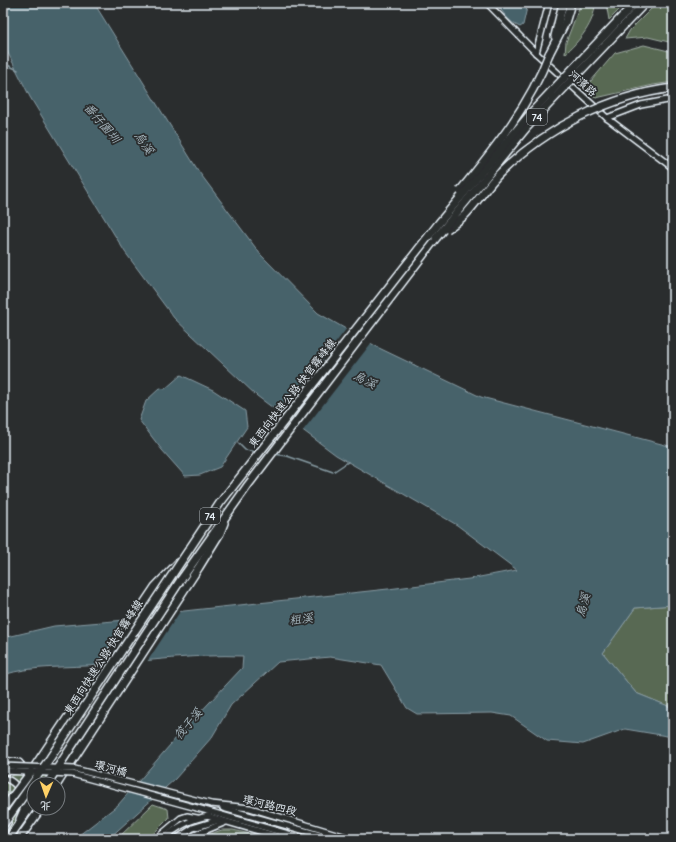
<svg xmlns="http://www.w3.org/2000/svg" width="676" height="842" font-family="Delius,'LXGW WenKai TC',sans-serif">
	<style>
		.green { fill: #586952; stroke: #a0ada5 }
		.water { fill: #47626b; stroke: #879ba3 }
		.pier { fill: #2a2d2e }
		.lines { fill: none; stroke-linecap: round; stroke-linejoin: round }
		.stream { stroke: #879ba3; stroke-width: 1.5 }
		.minor-casing { stroke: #e8f1f8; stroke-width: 8 }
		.highway-casing { stroke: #e8f1f8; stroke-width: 10 }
		.minor { stroke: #2a2d2e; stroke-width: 5 }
		.highway { stroke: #2a2d2e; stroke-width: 7 }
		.minor-bridge-casing { stroke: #e8f1f8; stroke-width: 8; stroke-linecap: butt }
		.highway-bridge-casing { stroke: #e8f1f8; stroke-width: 10; stroke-linecap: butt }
		.minor-bridge { stroke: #2a2d2e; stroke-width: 5 }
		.highway-bridge { stroke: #2a2d2e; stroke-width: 7 }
		.labels { text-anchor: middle; stroke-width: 3.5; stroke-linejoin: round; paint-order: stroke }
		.shield { fill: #2a2d2e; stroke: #afb6bb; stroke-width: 1 }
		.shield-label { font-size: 10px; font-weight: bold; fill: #e8f1f8 }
		.street-label { font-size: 11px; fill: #e8f1f8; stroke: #2a2d2e }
		.water-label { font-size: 12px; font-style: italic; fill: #a8b8c0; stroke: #2a2d2e }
	</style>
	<rect width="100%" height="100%" fill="#2a2d2e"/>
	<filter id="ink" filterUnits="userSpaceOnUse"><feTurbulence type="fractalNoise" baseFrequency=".025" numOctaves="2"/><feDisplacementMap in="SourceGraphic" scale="8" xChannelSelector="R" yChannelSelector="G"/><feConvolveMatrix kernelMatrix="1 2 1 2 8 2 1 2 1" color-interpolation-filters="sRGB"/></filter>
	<g filter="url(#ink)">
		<g class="green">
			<path d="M581 3H595C595 23 579 41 565 54L566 42Z"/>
			<polygon points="606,3 626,3 609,20"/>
			<polygon points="657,3 673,3 673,43 648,37 625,39 630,30"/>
			<polygon points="644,45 673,52 673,82 653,85 596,98 584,89 615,53"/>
			<polygon points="673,605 673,708 636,693 603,653 635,608"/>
			<polygon points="39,769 63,783 58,791 58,784 34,784 34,808 45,808 22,839 3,839 3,778"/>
			<polygon points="153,804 168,809 169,818 148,839 117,839"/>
			<polygon points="222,830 233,830 254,835 253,839 195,839"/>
		</g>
		<g class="water">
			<path d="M3 3H94L199 172 261 255 318 313 379 348 481 397 673 447V605L635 608 603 653 636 693 673 708V737L625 729 583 744 547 741 511 716 492 713 417 714 407 708 381 665 330 657 278 662 231 705 212 737 175 779 108 839H74L118 805 177 737 242 668 243 656C195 654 148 661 100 665 68 668 34 665 3 675V638L54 626 126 620 184 611 388 589 469 579 517 570 457 525 336 455 257 396 174 318 125 252 30 97 3 43Z"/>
			<path d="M496 3H528L523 25 520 27C508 22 503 12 496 3Z"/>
			<polygon points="181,375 213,390 245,411 247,427 220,467 200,475 185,476 162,450 139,420 146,401 160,388 165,389"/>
		</g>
		<g class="pier">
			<polygon points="347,328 372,342 302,432 280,415"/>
			<polygon points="181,610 147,662 104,667 136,616"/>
		</g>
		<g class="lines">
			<g class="stream">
				<polyline points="3,63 18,70"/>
				<polyline points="238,443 245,450 257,452"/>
				<polyline points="274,454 287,456 333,472 348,462"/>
			</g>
			<defs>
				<g id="minor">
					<polyline points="487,3 536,53 607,118 673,168"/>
					<polyline points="536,53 549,3"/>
					<polyline points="607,118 641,105 673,99"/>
					<polyline points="3,760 19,762 26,770"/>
					<path d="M3 778C15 781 20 788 20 800"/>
					<polyline points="211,804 250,808 353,839"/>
					<polyline points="197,808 306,839"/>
					<polyline points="223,808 334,839"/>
					<polyline points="207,816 286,839"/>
					<polyline points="19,819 26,803 29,789"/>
					<polyline points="3,831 8,823"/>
					<polyline points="156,839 181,818 187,816 197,818"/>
					<path d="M164 839C177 826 191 819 209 816"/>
					<polyline points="176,839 193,828 219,820"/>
					<polyline points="185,839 226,822"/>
				</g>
				<g id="highway">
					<polyline points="555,36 563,3"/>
					<polyline points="549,54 565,23 571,3"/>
					<polyline points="180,581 248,485 436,238"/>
					<polyline points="31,772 155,587 179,562"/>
					<polyline points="57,784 199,567 220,533 224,523"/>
					<polyline points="8,839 34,802"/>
					<polyline points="19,839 41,808"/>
				</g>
			</defs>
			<use href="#minor" class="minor-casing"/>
			<use href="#highway" class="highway-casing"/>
			<use href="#minor" class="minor"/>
			<use href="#highway" class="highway"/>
			<defs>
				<g id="minor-bridge">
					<polyline points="3,766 75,769 211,804"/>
					<polyline points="3,771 72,774 197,808"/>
				</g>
				<g id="highway-bridge">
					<path d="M460 191C495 148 530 105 549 54"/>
					<path d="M447 229C453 225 459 220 464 216 478 202 487 185 501 172 548 127 609 96 673 88"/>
					<polyline points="436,238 527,127 645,3"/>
					<polyline points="47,784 180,581"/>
					<polyline points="3,809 31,772"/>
					<polyline points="3,825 50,758 220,503 439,223 531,113 635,3"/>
				</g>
			</defs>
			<use href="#minor-bridge" class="minor-bridge-casing"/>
			<use href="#highway-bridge" class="highway-bridge-casing"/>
			<use href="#minor-bridge" class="minor-bridge"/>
			<use href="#highway-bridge" class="highway-bridge"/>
		</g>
	</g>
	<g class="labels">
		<g class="shield">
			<rect x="527" y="109" width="20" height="16" rx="3"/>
			<rect x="200" y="508" width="20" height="16" rx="3"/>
		</g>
		<g class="shield-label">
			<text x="537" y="121">74</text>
			<text x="210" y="520">74</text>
		</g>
		<g class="street-label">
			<text transform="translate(583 83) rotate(42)" y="4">河濱路</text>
			<text transform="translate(292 393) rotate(-52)" y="4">東西向快速公路 快官霧峰線</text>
			<text transform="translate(103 657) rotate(-57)" y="4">東西向快速公路 快官霧峰線</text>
			<text transform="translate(111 768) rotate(15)" y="4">環河橋</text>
			<text transform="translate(270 805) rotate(14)" y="4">環河路四段</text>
		</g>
		<g class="water-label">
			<text transform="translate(102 123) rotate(49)" y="4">番仔園圳</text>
			<text transform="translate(144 143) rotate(56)" y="4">烏溪</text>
			<text transform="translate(365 380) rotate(27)" y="4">烏溪</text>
			<text transform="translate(583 605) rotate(-74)" y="4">烏溪</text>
			<text transform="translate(301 619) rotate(-7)" y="4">粗溪</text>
			<text transform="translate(188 724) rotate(-50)" y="4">筏子溪</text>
		</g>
	</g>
	<rect width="676" height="842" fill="none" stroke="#2a2d2e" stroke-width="16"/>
	<rect x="8" y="8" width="660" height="826" fill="none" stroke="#e8f1f8" stroke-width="1.5" filter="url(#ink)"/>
	<g transform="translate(46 796) rotate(182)"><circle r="19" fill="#2a2d2e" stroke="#767b7f"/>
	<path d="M0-3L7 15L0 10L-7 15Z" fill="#ffd166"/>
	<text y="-6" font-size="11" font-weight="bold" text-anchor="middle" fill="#e8f1f8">北</text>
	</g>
</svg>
